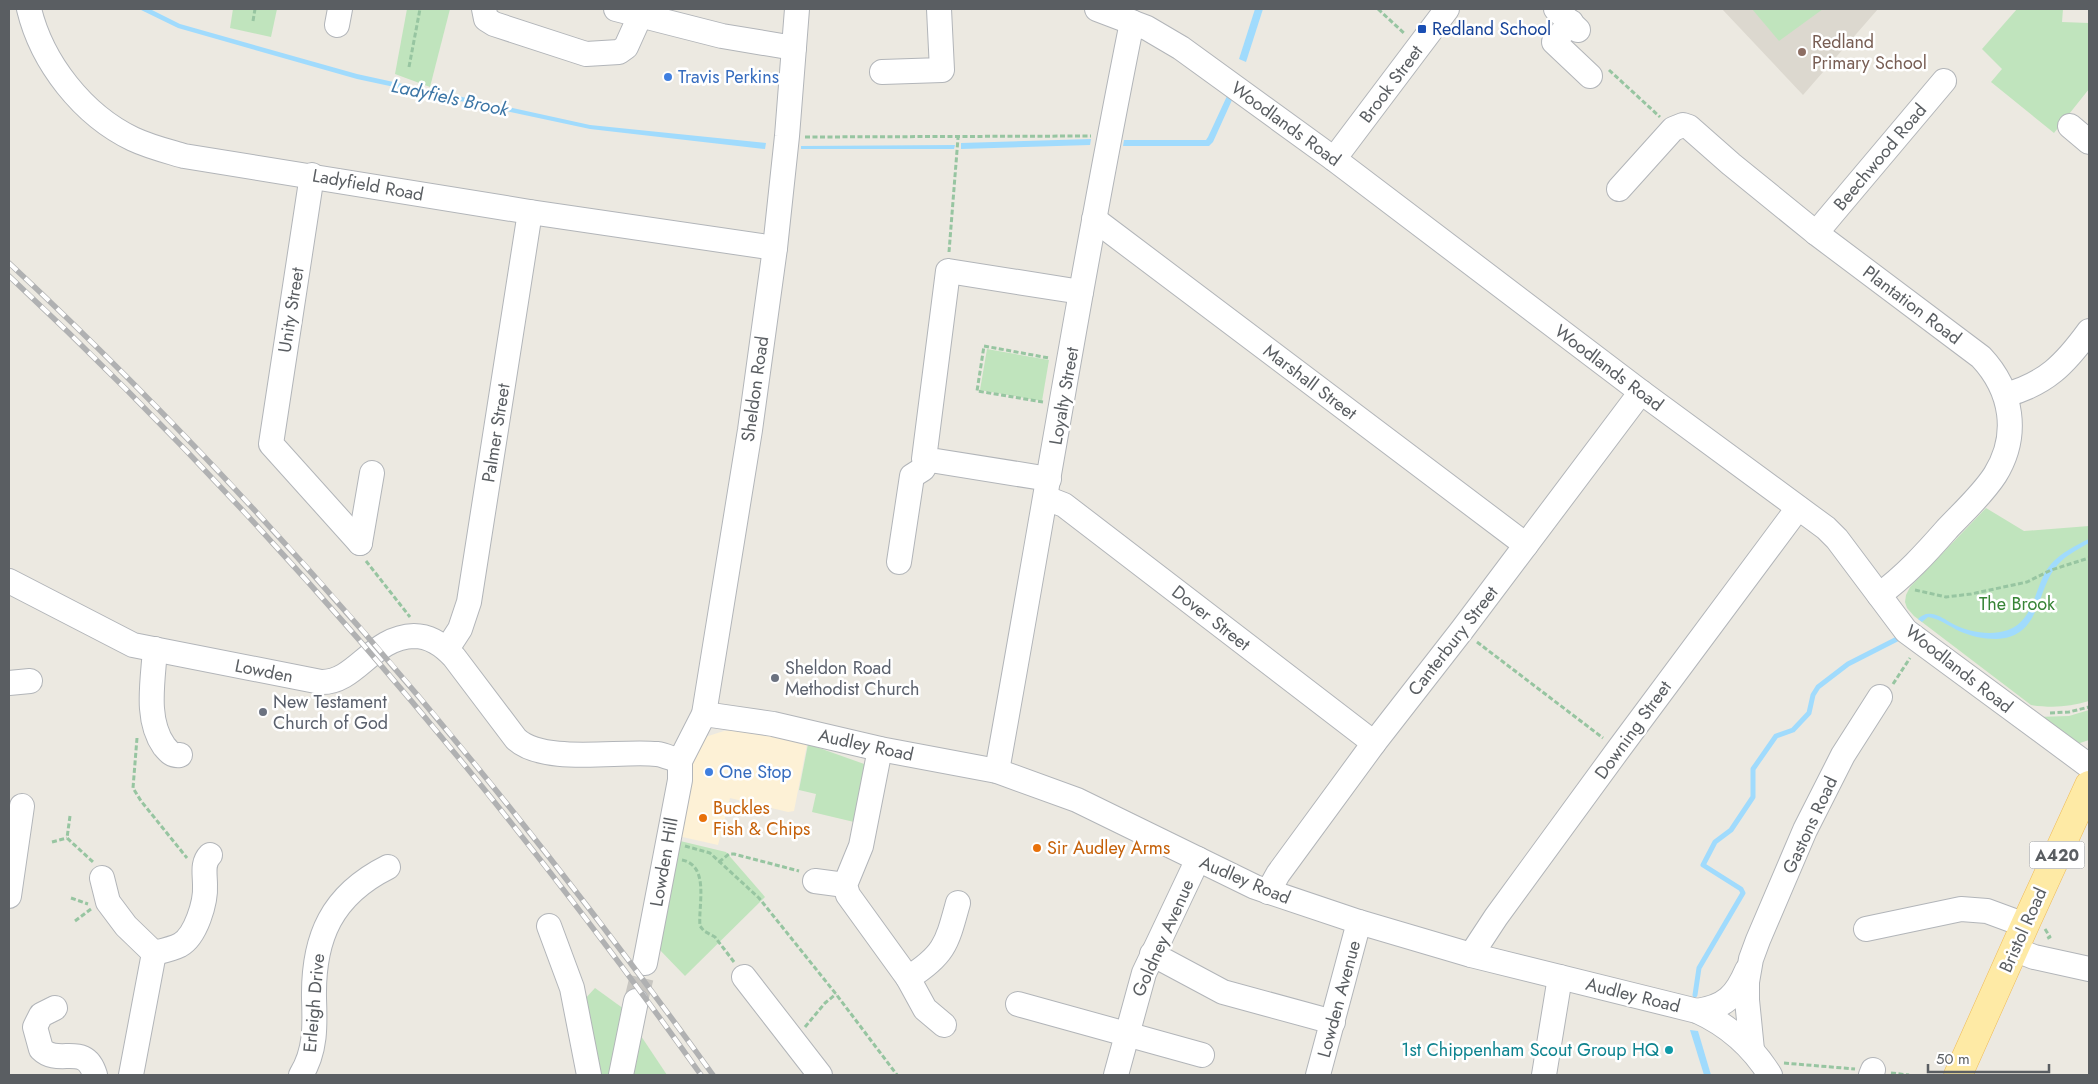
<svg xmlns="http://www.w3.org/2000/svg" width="2098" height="1084" font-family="Jost,sans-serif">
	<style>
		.commercial { fill: #fdf1d6 }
		.education { fill: #dcd8cf }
		.green { fill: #c0e4bd }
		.water { fill: #a0dbfd }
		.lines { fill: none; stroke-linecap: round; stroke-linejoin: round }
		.stream { stroke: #a0dbfd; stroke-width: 5 }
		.minor-tunnel { stroke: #c8c6c1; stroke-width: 24; stroke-dasharray: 24 12; stroke-linecap: butt }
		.minor-casing { stroke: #b2b5b9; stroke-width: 26 }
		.major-casing { stroke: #efbb58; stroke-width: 29 }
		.path { stroke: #97c5a1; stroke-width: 3; stroke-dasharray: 5 2.5; stroke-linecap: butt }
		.minor { stroke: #fff; stroke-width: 24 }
		.major { stroke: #feeaa5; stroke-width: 28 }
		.rail-casing { stroke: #b0b1b2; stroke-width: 5.5 }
		.rail { stroke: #fff; stroke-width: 4; stroke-dasharray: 11; stroke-linecap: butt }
		.transit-dot { fill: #1a4fb4; stroke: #fff; stroke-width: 2 }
		.education-dot { fill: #8d6e63; stroke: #fff; stroke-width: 2 }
		.shop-dot { fill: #3f7fe0; stroke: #fff; stroke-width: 2 }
		.worship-dot { fill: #6b7280; stroke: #fff; stroke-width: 2 }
		.food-dot { fill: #e8710a; stroke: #fff; stroke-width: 2 }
		.culture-dot { fill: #0f9aa8; stroke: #fff; stroke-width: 2 }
		.labels { text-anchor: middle; stroke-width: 5; stroke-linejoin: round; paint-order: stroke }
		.shield { fill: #fff; stroke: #8c8e91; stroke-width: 1 }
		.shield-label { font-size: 16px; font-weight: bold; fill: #5a5e62 }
		.transit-label { font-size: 18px; fill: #164399; stroke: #fff; text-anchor: start }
		.education-label { font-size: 18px; fill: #785e54; stroke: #fff; text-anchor: start }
		.shop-label { font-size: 18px; fill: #366cbe; stroke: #fff; text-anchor: start }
		.street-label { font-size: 18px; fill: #5a5e62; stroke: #fff }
		.park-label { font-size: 18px; fill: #378436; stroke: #fff }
		.worship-label { font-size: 18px; fill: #5b616d; stroke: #fff; text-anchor: start }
		.food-label { font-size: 18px; fill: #c56008; stroke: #fff; text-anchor: start }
		.culture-label { font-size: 18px; fill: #0d838f; stroke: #fff; text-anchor: end }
		.water-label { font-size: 19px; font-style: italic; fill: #3c76a6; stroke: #fff }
	</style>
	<rect width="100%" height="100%" fill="#ece9e1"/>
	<polygon class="commercial" points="747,729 808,739 794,811 788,812 730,798 718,845 678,836 692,751 705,737 724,731"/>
	<polygon class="education" points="1722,9 1878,9 1803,95"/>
	<g class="green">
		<polygon points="233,9 277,9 271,37 230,28"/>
		<polygon points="407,9 450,9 430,87 395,74"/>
		<polygon points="1752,9 1823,9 1779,41"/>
		<polygon points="2017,9 2063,9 2062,22 2089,23 2089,89 2054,133 1991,82 2002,69 1982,49"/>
		<polygon points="987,349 1049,360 1042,401 980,390"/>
		<path d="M1986 508 2024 531 2089 526V701C2069 707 2052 708 2031 705L1914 616 1907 608 1905 602 1906 595 1910 587Z"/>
		<polygon points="2089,710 2089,740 2077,744 2036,717 2069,716"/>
		<polygon points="808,744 867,765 854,822 812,812 816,794 799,790"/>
		<polygon points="676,840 726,852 765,897 685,976 656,946"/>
		<polygon points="595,988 624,1009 616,1075 598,1075 584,1000"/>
		<polygon points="637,1030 667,1075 628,1075"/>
	</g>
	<g class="water">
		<polygon points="139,9 150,9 180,24 357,74 590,125 766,143 765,149 590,129 357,79 178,28"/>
		<polygon points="1255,9 1263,9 1246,62 1239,59"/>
		<polygon points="1227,96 1232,100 1213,142 1209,146 1123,146 1124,140 1206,140 1208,137"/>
		<polygon points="1091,139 1090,145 961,149 961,143"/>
		<polygon points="955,145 954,149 801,149 801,146"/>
		<path d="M2089 539V543C2078 549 2063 557 2055 568 2036 593 2040 638 1996 639 1983 639 1970 636 1959 631 1949 626 1938 618 1928 617L1922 622 1918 619C1922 615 1926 613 1932 614 1939 615 1946 620 1953 624 1969 632 1990 636 2008 630 2036 620 2034 584 2051 564 2061 553 2076 545 2089 539Z"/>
		<polygon points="1690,1030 1698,1031 1711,1075 1704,1075"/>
	</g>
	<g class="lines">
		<polyline class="stream" points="1695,995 1699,968 1743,893 1741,889 1703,865 1715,842 1731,830 1753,797 1753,769 1776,736 1793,730 1809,713 1813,695 1818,687 1848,664 1901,637"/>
		<polyline class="minor-tunnel" points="636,1001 645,963"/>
		<defs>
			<g id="minor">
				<path d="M29 9C42 63 83 115 133 139 150 147 167 151 184 156L530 212 775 248"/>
				<polyline points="484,9 486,19 494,24 586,54 619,52 626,47 640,16"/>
				<polyline points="616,9 722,36 794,48"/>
				<polyline points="1097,9 1147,28 1181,48 1334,159 1641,392 1826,528 1837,539 1906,631 2089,766"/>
				<polyline points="1556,9 1578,30"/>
				<polyline points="1571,22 1554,42 1590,76"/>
				<polyline points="337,25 340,9"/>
				<polyline points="882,72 942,70 939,9"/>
				<polyline points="2070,126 2089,142"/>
				<polyline points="1334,159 1447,9"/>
				<polyline points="312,175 271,444 360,543"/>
				<path d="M1619 189 1673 129 1683 125 1689 127 1731 164 1816 233 1981 357C2012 390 2020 435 1995 475 1982 495 1963 512 1947 529 1926 553 1905 576 1879 595"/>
				<polyline points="1094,219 1526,545"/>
				<polyline points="1816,233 1944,81"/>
				<path d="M2005 395C2046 384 2065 364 2089 331"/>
				<polyline points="1049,479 924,459 948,271 1081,292"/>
				<polyline points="1046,498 1064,505 1374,743"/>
				<polyline points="360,543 372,473"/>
				<polyline points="899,562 912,476 923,469 928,460"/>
				<path d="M9 581 133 645 321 682C356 683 372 637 414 636 430 636 443 645 454 657L516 739C544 765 619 750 657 754 665 755 672 759 680 761"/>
				<path d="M155 649C153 681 145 719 164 746 169 752 172 756 180 755"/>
				<polyline points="447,649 460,629 469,602 530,212"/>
				<polyline points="9,683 30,681"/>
				<path d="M704 714 773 724 880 749 997 771 1077 800 1255 887 1359 922 1471 955 1697 1011C1728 1025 1752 1046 1770 1075"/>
				<path d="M880 749 861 846 845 885 848 895 908 978C945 955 947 943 958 903"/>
				<path d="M997 771C1042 521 1082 271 1132 22"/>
				<polyline points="102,878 108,902 126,926 154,953 131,1075"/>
				<polyline points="815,881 845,885"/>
				<polyline points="1268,892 1278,874 1374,743 1462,630 1641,392"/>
				<polyline points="9,896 22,806"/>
				<polyline points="549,926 572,988 589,1075"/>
				<polyline points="1866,929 1961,909 1987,911 2025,925"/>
				<polyline points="2014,949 2034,957 2089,969"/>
				<path d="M154 953C162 951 172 949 180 945 196 936 206 902 205 885 205 874 202 863 210 855"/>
				<polyline points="1152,954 1223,992 1333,1022"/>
				<polyline points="1471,955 1496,917 1618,750 1798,508"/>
				<polyline points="645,963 680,780 680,761 704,714 750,430 775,248 787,136 797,9"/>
				<polyline points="744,977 820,1075"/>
				<polyline points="908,978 925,1009 944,1025"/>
				<polyline points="1018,1004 1202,1055"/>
				<path d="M55 1008 41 1015 35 1027 41 1049C59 1067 85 1041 95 1075"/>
				<path d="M1697 1011C1725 1007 1736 996 1747 970"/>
				<polyline points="1752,1050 1747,1000 1747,982 1751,959 1758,940 1805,830 1843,755 1880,697"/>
				<path d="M301 1075C316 1051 315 1025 314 998 313 937 332 895 388 867"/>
				<polyline points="621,1075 636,1001"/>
				<polyline points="1116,1075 1144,973 1198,859"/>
				<polyline points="1318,1075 1359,922"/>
				<polyline points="1544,1075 1560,977"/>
				<polyline points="1871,1075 1873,1070"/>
			</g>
			<polyline id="major" points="1958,1075 2025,925 2089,785"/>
		</defs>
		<use href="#minor" class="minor-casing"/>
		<use href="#major" class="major-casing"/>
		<g class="path">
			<polyline points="1378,9 1405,34"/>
			<polyline points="253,21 255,9"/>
			<polyline points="409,67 420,9"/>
			<polyline points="1609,70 1660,117"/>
			<polyline points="805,137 1091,136"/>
			<polyline points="949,252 958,138"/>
			<polyline points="1043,402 977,391 984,346 1049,358"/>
			<polyline points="366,561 410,617"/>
			<polyline points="1915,590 1946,597 1971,594 2027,582 2051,570 2089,558"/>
			<polyline points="1477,642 1603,738"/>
			<polyline points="1893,684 1910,658"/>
			<polyline points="2050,713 2069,712 2089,707"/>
			<polyline points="137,738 133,788 141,801 187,858"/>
			<polyline points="70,816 67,838 93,862"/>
			<polyline points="52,842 67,838"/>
			<polyline points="685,846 710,853 759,898 836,994 897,1075"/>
			<path d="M682 860C710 866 698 905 700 926L704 931 715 937 734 962"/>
			<polyline points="719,862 729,854 734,854 799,871"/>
			<polyline points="71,898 88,904"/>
			<polyline points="75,921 91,909"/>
			<polyline points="2045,929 2050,937 2046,939"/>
			<polyline points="805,1027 825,1003 836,994"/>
			<polyline points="1784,1063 1855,1069"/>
			<polyline points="1891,1073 1909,1075"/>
		</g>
		<use href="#minor" class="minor"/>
		<use href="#major" class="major"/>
		<defs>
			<g id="rail">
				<path d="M9 263C272 508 503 784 713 1075"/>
				<path d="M9 276C266 516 497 789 701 1075"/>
			</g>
		</defs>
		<use href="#rail" class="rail-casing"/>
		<use href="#rail" class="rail"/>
	</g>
	<rect class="transit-dot" x="1417" y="24" width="10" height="10" rx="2.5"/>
	<circle class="education-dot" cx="1802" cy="52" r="5"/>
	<g class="shop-dot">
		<circle cx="668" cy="77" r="5"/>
		<circle cx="709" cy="772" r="5"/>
	</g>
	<g class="worship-dot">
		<circle cx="775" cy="678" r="5"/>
		<circle cx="263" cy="712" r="5"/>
	</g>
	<g class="food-dot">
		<circle cx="703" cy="818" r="5"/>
		<circle cx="1037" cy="848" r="5"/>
	</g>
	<circle class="culture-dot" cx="1669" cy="1050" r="5"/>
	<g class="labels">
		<rect class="shield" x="2029.5" y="841.5" width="55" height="27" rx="4"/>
		<g class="shield-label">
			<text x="2057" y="861">A420</text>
		</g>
		<g class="transit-label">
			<text x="1432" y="35">Redland School</text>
		</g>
		<g class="education-label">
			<text x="1812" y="48">Redland<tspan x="1812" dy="21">Primary School</tspan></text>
		</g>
		<g class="shop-label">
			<text x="678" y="83">Travis Perkins</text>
			<text x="719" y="778">One Stop</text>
		</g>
		<g class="street-label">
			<text transform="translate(1391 84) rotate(-53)" y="6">Brook Street</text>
			<text transform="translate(1286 124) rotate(36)" y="6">Woodlands Road</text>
			<text transform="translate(1880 157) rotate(-50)" y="6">Beechwood Road</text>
			<text transform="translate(368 185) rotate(10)" y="6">Ladyfield Road</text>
			<text transform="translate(1912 305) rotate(37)" y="6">Plantation Road</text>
			<text transform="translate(291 310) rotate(-81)" y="6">Unity Street</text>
			<text transform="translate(1609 368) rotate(37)" y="6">Woodlands Road</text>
			<text transform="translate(1310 382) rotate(37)" y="6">Marshall Street</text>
			<text transform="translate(755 389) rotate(-82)" y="6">Sheldon Road</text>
			<text transform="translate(1064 396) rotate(-80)" y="6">Loyalty Street</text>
			<text transform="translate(496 433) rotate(-81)" y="6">Palmer Street</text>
			<text transform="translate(1211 618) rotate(38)" y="6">Dover Street</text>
			<text transform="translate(1453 641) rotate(-52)" y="6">Canterbury Street</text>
			<text transform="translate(1959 669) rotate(38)" y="6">Woodlands Road</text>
			<text transform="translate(264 671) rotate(11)" y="6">Lowden</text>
			<text transform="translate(1633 730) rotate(-54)" y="6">Downing Street</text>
			<text transform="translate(866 745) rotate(12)" y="6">Audley Road</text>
			<text transform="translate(1810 825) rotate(-65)" y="6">Gastons Road</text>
			<text transform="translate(664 862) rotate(-80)" y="6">Lowden Hill</text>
			<text transform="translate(1245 880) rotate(23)" y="6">Audley Road</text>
			<text transform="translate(2023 930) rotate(-66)" y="6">Bristol Road</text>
			<text transform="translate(1163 938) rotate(-66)" y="6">Goldney Avenue</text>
			<text transform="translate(1633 995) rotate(14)" y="6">Audley Road</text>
			<text transform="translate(1339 999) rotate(-75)" y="6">Lowden Avenue</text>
			<text transform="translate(314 1003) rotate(-85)" y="6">Erleigh Drive</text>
		</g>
		<g class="park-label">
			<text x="2017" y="610">The Brook</text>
		</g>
		<g class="worship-label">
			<text x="785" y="674">Sheldon Road<tspan x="785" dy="21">Methodist Church</tspan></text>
			<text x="273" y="708">New Testament<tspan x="273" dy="21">Church of God</tspan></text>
		</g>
		<g class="food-label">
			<text x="713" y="814">Buckles<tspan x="713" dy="21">Fish &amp; Chips</tspan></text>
			<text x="1047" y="854">Sir Audley Arms</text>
		</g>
		<g class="culture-label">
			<text x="1659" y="1056">1st Chippenham Scout Group HQ</text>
		</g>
		<g class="water-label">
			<text transform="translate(450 97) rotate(12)" y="7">Ladyfiels Brook</text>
		</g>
	</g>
	<rect width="2098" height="1084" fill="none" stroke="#5a5e62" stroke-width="20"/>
	<path d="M1928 1064v8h121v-8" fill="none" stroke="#5a5e62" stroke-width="2.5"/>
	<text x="1936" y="1064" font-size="15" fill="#5a5e62" stroke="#ffffff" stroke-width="4" paint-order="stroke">50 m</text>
</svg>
